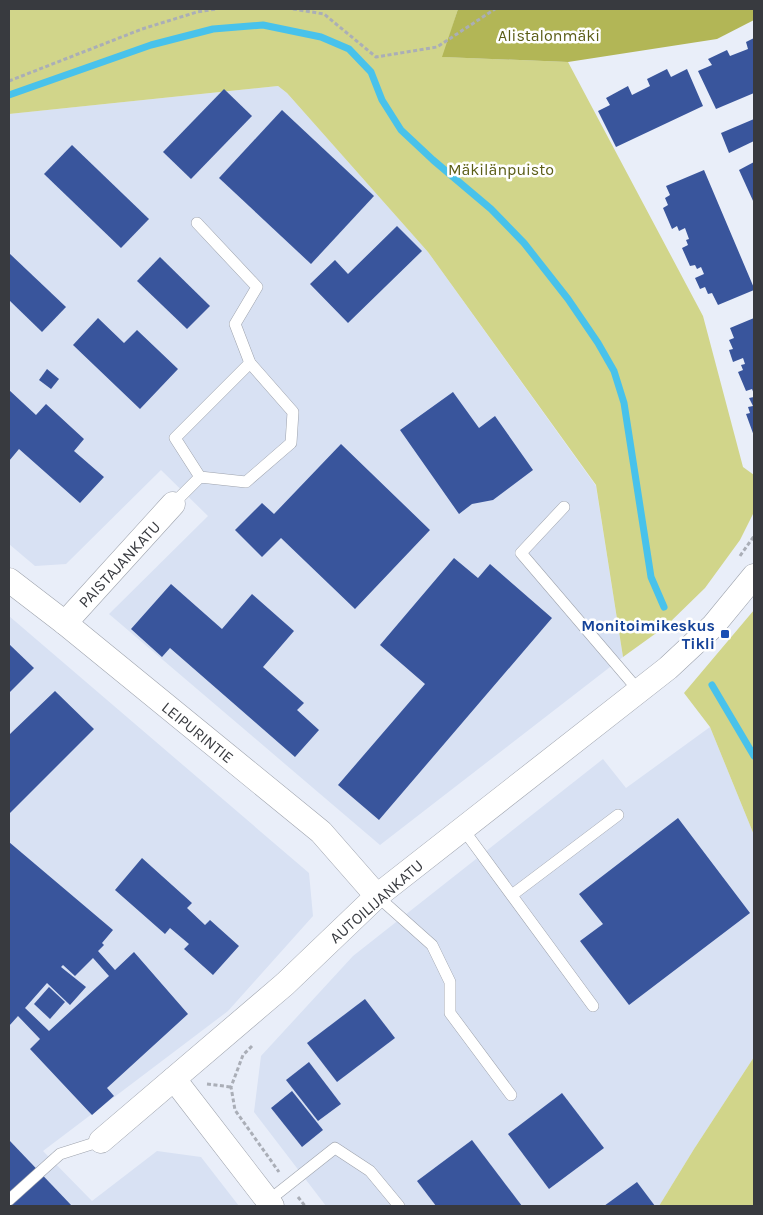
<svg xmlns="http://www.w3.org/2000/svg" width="763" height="1215" font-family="Karla,sans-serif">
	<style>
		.built { fill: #d8e1f3 }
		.green { fill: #d1d58a }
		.forest { fill: #b2b656 }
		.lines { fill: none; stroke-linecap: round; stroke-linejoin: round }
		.stream { stroke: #48c2eb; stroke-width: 7 }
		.building { fill: #39559c; fill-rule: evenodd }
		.lane-casing { stroke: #9ea3ad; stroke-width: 12 }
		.street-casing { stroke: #9ea3ad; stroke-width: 25 }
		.path { stroke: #aaaeb7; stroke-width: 3; stroke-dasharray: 4 2.5; stroke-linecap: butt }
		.lane { stroke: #fff; stroke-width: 11 }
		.street { stroke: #fff; stroke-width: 24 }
		.transit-dot { fill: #1a4fb4; stroke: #fff; stroke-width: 2 }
		.labels { text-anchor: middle; stroke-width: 5; stroke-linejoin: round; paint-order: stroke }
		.park-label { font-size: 16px; fill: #5a5c15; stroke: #fff }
		.street-label { font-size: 16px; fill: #383a3f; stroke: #fff }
		.transit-label { font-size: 16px; font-weight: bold; fill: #164399; stroke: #fff; text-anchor: end }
	</style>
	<rect width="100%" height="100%" fill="#e9eef9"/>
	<g class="built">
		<polygon points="278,86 287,93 428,252 596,486 623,657 380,845 109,614 208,516 161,470 66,564 35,566 9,544 9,114"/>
		<polygon points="9,616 309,873 313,916 228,1011 43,1151 92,1201 157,1151 201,1157 239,1206 9,1206"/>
		<polygon points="710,727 754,835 754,1057 694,1149 659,1206 326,1206 254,1112 261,1056 353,956 603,759 626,788"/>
	</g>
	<g class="green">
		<polygon points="9,9 458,9 443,57 568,62 703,316 743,467 754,475 754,512 740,540 705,588 666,626 623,657 596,485 428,252 287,93 278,86 9,114"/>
		<polygon points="754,610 754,835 710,727 684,693"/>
		<polygon points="754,1057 754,1206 659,1206 694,1149"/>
	</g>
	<polygon class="forest" points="458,9 754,9 754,20 717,39 568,62 442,57"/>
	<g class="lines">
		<g class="stream">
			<polyline points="9,95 151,45 213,29 263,25 321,37 349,49 371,72 382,100 401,130 433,160 491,209 524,243 568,299 598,343 614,371 624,403 651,577 664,607"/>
			<polyline points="712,685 754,756"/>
		</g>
	</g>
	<g class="building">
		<polygon points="754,38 754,93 716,109 698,71 712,65 708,59 727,50 730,56 748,49 746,42"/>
		<polygon points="667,69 671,77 687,69 703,106 616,147 598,111 610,105 606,98 628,86 632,95 650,86 647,79"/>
		<polygon points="224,89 252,116 191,179 163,152"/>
		<polygon points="282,110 374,196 311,264 219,178"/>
		<polygon points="754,119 754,141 729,153 721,133"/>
		<polygon points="72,145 149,219 121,248 44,174"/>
		<polygon points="754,162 754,203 739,170"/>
		<polygon points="704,170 754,288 754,290 718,305 712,293 708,294 705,287 700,289 695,278 704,274 701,267 697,269 695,265 690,266 682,248 688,245 686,240 689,239 685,228 679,231 677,226 672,229 663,208 668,205 665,198 670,195 666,186"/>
		<polygon points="397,226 422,251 348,323 310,284 335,260 348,274"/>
		<polygon points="9,253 66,307 42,332 9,300"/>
		<polygon points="160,257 210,306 187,329 137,281"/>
		<polygon points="98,318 124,343 137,330 178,369 140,409 73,345"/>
		<polygon points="754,318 754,394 752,389 746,391 738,372 743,370 741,365 745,364 743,358 733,362 729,350 733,349 729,340 734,338 730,328"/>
		<polygon points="47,369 59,379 51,389 39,380"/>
		<polygon points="9,390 36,415 46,404 84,439 74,451 104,477 80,503 19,449 9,461"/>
		<polygon points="453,392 479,428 495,416 533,470 493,500 472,504 459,514 400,430"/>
		<polygon points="754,397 754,436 746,414 750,413 748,407 753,406 749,398"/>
		<polygon points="341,444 430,530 355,609 281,538 262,557 235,530 262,503 274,514"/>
		<polygon points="454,558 478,578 490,564 552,618 379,820 338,785 425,684 380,645"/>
		<polygon points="171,584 222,629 252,594 294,631 263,667 304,703 297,710 319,730 295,757 170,648 162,657 131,629"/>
		<polygon points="9,644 34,668 9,693"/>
		<polygon points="55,691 94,729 9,814 9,732 10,734"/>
		<polygon points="678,818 750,913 629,1005 580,941 603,924 579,894"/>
		<path d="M9 842 113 930 102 943 104 945 98 951 115 970 134 952 188 1014 107 1088 114 1096 92 1115 30 1049 40 1039 18 1016 9 1026ZM93 958 109 976 49 1031 25 1008 47 983 70 1005 86 987 61 967 63 965 75 976Z"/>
		<polygon points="142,858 192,903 187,908 205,925 210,920 239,946 213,975 184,949 189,944 170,928 165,934 115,890"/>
		<polygon points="49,987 65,1002 50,1019 34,1004"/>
		<polygon points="365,999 395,1038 337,1082 307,1043"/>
		<polygon points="309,1062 341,1104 318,1121 286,1080"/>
		<polygon points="292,1091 323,1130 302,1147 271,1108"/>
		<polygon points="562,1093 604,1148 549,1189 508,1134"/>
		<polygon points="9,1140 72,1206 9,1206"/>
		<polygon points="472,1140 522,1206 436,1206 417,1181"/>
		<polygon points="637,1182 655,1206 604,1206"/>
	</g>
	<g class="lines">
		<defs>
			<g id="lane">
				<polyline points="200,477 175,438 250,363"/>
				<polyline points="173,504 200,477 246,482 291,443 293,412 250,363 235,324 257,287 197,223"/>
				<polyline points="564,507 521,553 639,691"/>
				<polyline points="463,829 593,1006"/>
				<polyline points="512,895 618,815"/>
				<polyline points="377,896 432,945 450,982 450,1013 511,1095"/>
				<polyline points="9,1200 60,1154 101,1141"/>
				<polyline points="268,1201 335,1148 370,1171 399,1206"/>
			</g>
			<g id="street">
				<polyline points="9,580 65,623 321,832 377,896"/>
				<polyline points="65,623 173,504"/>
				<polyline points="174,1079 272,1206"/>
				<polyline points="101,1141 285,984 377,896 668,668 713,626 754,576"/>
			</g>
		</defs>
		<use href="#lane" class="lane-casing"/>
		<use href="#street" class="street-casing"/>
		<g class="path">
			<polyline points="293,9 324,14 376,57 437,47 495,9"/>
			<polyline points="9,81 142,29 197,12 216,9"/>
			<polyline points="740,556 754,536"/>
			<polyline points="252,1046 243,1055 231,1087 235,1110 279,1172"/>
			<polyline points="207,1084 231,1087"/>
			<polyline points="298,1197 305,1206"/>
		</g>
		<use href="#lane" class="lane"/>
		<use href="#street" class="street"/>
	</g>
	<rect class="transit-dot" x="720" y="629" width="10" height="10" rx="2.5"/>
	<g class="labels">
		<g class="park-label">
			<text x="549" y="41">Alistalonmäki</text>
			<text x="501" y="175">Mäkilänpuisto</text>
		</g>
		<g class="street-label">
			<text transform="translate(119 564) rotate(-47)" y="6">PAISTAJANKATU</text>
			<text transform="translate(198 732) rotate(39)" y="6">LEIPURINTIE</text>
			<text transform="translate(376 901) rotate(-41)" y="6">AUTOILIJANKATU</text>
		</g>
		<g class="transit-label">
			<text x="715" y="631">Monitoimikeskus<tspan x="715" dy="18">Tikli</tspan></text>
		</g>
	</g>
	<rect width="763" height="1215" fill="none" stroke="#383a3f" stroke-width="20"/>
</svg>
